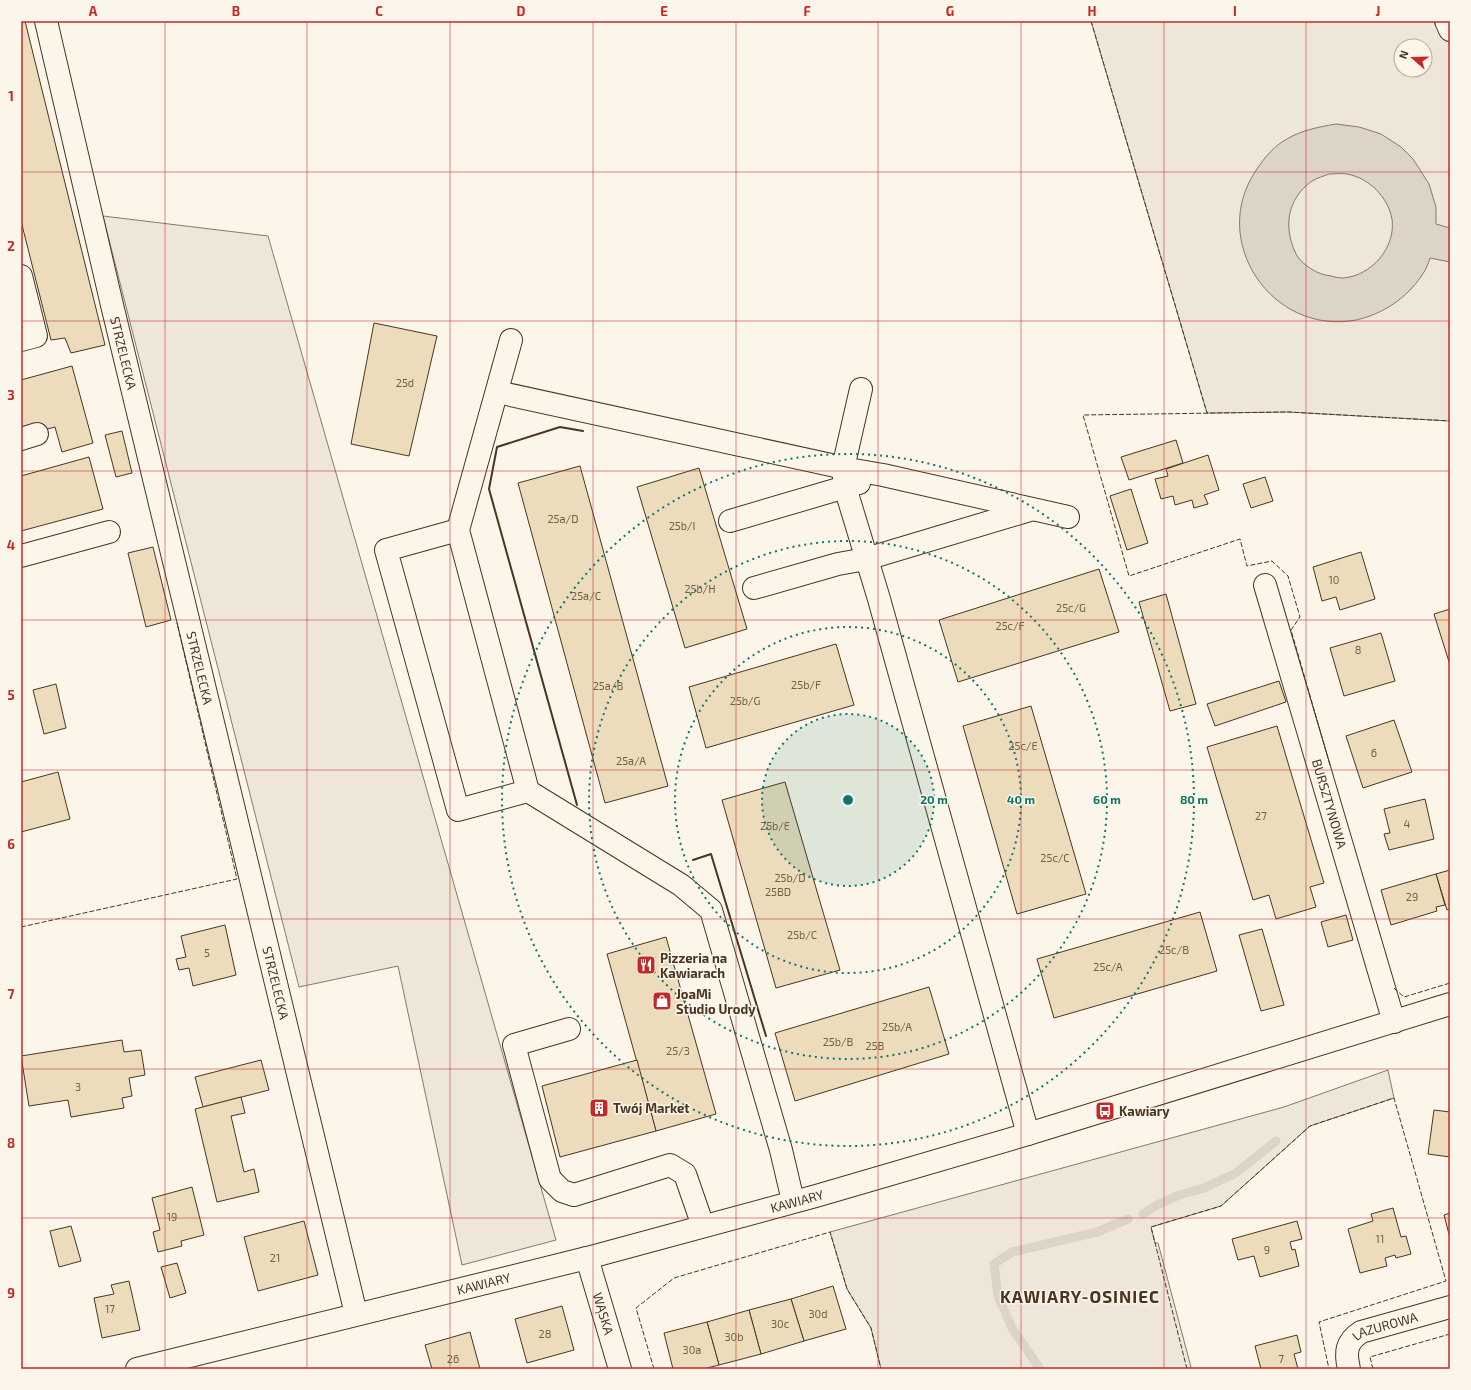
<svg xmlns="http://www.w3.org/2000/svg" width="1471" height="1390" font-family="'Exo 2',sans-serif">
	<style>
		.green { fill: #ede6d9; stroke: #887966; fill-rule: evenodd }
		.water { fill: #dcd4c6; stroke: #887966; fill-rule: evenodd }
		.lines { fill: none; stroke-linecap: round; stroke-linejoin: round }
		.stream { stroke: #dcd4c6; stroke-width: 9 }
		.building { fill: #ecdcbc; stroke: #4a3520 }
		.minor-casing { stroke: #4a3520; stroke-width: 24 }
		.minor { stroke: #fbf6e9; stroke-width: 22 }
		.fence { stroke: #4a3520; stroke-width: 1; stroke-dasharray: 5 2; stroke-linecap: butt }
		.wall { stroke: #4a3520; stroke-width: 2 }
		.grid { fill: none; stroke: #c62828; stroke-width: 1; stroke-opacity: 0.55 }
		.ring { fill: none; stroke: #0f766e; stroke-width: 2; stroke-dasharray: 2 4 }
		.labels { text-anchor: middle; stroke-width: 3; stroke-linejoin: round; paint-order: stroke }
		.number-label { font-size: 11px; fill: #725f47 }
		.street-label { font-size: 13px; fill: #4a3520; stroke: #fbf6e9 }
		.poi-label { font-size: 13px; font-weight: bold; fill: #4a3520; stroke: #fbf6e9; text-anchor: start }
		.district-label { font-size: 17px; font-weight: bold; letter-spacing: 1px; fill: #4a3520; stroke: #fbf6e9 }
		.centre { fill: #0f766e; stroke: #fbf6e9; stroke-width: 2 }
		.ring-label { font-size: 12px; text-anchor: middle; font-weight: bold; fill: #0f766e; stroke: #fbf6e9; stroke-width: 3; stroke-linejoin: round; paint-order: stroke }
		.neatline { fill: none; stroke: #c62828; stroke-width: 1.5 }
		.grid-label { font-size: 13px; text-anchor: middle; font-weight: bold; fill: #c62828 }
	</style>
	<rect width="100%" height="100%" fill="#fbf6e9"/>
	<g class="green">
		<path d="M1091 21H1450V421L1288 412 1207 413ZM1401 46H1425V70H1401Z"/>
		<polygon points="103,216 268,236 556,1240 462,1265 398,966 299,987"/>
		<polygon points="1388,1070 1394,1098 1310,1126 1221,1206 1151,1227 1155,1243 1158,1243 1191,1367 1187,1369 881,1369 871,1328 847,1289 830,1232 1284,1107"/>
	</g>
	<path class="water" d="M1336 124 1359 127 1381 134 1401 147 1413 159 1429 184 1436 207V224L1450 228V262L1430 258C1428 264 1426 270 1422 275 1407 298 1383 314 1356 320 1272 336 1207 240 1257 169 1265 157 1274 146 1287 139 1302 130 1319 127 1336 124ZM1329 174C1335 174 1342 173 1347 174 1369 178 1388 197 1392 219 1396 248 1371 276 1343 278 1339 278 1334 277 1331 276 1318 275 1302 265 1296 254 1283 227 1287 199 1312 181 1317 178 1324 176 1329 174Z"/>
	<g class="lines">
		<g class="stream">
			<polyline points="1143,1214 1157,1205 1179,1195 1204,1188 1236,1173 1276,1141"/>
			<polyline points="1040,1369 1012,1328 998,1296 994,1264 1012,1252 1097,1232 1128,1219"/>
		</g>
	</g>
	<g class="building">
		<polygon points="21,21 25,21 105,345 71,353 65,338 51,340 21,221"/>
		<polygon points="374,323 437,336 409,456 351,444"/>
		<polygon points="72,366 93,443 62,452 55,427 21,436 21,380"/>
		<polygon points="122,431 132,473 116,477 105,435"/>
		<polygon points="1176,440 1183,463 1129,480 1121,457"/>
		<polygon points="1208,455 1219,490 1204,495 1208,504 1194,508 1192,500 1175,505 1173,496 1161,499 1155,479 1168,476 1166,469"/>
		<polygon points="89,457 103,509 21,531 21,476"/>
		<polygon points="580,466 668,786 605,803 518,483"/>
		<polygon points="699,468 747,629 685,648 637,487"/>
		<polygon points="1265,477 1273,501 1251,508 1243,484"/>
		<polygon points="1131,489 1148,543 1127,550 1110,496"/>
		<polygon points="153,547 171,620 146,627 128,553"/>
		<polygon points="1361,552 1375,599 1340,610 1336,597 1322,601 1313,567"/>
		<polygon points="1099,569 1119,632 958,682 939,620"/>
		<polygon points="1166,594 1196,704 1170,711 1139,602"/>
		<polygon points="1450,609 1450,665 1434,614"/>
		<polygon points="1381,633 1395,681 1344,696 1330,648"/>
		<polygon points="836,644 854,705 706,748 689,687"/>
		<polygon points="1279,681 1286,702 1215,726 1207,704"/>
		<polygon points="56,684 66,728 44,734 33,690"/>
		<polygon points="1031,706 1086,894 1017,914 963,726"/>
		<polygon points="1394,720 1412,772 1363,788 1346,736"/>
		<polygon points="1277,726 1324,883 1310,887 1316,907 1276,919 1269,895 1253,900 1207,747"/>
		<polygon points="58,772 70,819 21,832 21,782"/>
		<polygon points="785,782 840,970 776,988 722,800"/>
		<polygon points="1425,799 1434,839 1389,850 1384,834 1390,833 1384,809"/>
		<polygon points="1450,870 1450,909 1447,910 1436,874"/>
		<polygon points="1436,874 1445,905 1436,907 1437,911 1391,925 1381,890"/>
		<polygon points="1200,912 1217,971 1054,1018 1037,959"/>
		<polygon points="1346,915 1353,940 1328,947 1321,922"/>
		<polygon points="225,925 236,975 193,986 189,968 179,970 176,959 186,957 181,936"/>
		<polygon points="1262,929 1284,1005 1261,1011 1239,935"/>
		<polygon points="666,937 716,1114 656,1131 607,954"/>
		<polygon points="929,987 949,1054 795,1101 775,1033"/>
		<polygon points="122,1040 124,1052 141,1050 145,1075 129,1078 132,1096 122,1098 124,1108 71,1117 68,1100 29,1106 21,1056"/>
		<polygon points="261,1060 269,1090 203,1107 195,1077"/>
		<polygon points="637,1060 656,1131 560,1157 542,1086"/>
		<polygon points="241,1097 245,1113 231,1116 244,1172 254,1169 259,1192 217,1202 195,1109"/>
		<polygon points="1434,1110 1450,1112 1450,1157 1428,1154"/>
		<polygon points="192,1187 204,1235 181,1241 182,1246 158,1252 153,1232 160,1230 152,1198"/>
		<polygon points="1393,1208 1401,1237 1406,1236 1411,1254 1396,1258 1395,1255 1385,1258 1387,1266 1360,1273 1348,1229 1373,1221 1371,1214"/>
		<polygon points="1450,1213 1450,1238 1444,1215"/>
		<polygon points="304,1221 318,1275 258,1291 244,1237"/>
		<polygon points="1297,1221 1302,1239 1290,1242 1292,1250 1295,1249 1299,1266 1260,1277 1254,1256 1238,1260 1232,1239"/>
		<polygon points="71,1226 81,1261 59,1267 50,1231"/>
		<polygon points="177,1263 186,1293 170,1298 161,1267"/>
		<polygon points="129,1281 140,1330 102,1338 94,1298 114,1294 111,1285"/>
		<polygon points="833,1286 846,1329 804,1341 791,1299"/>
		<polygon points="791,1299 804,1341 761,1354 749,1310"/>
		<polygon points="562,1306 574,1350 527,1363 515,1319"/>
		<polygon points="749,1310 761,1354 719,1365 707,1322"/>
		<polygon points="707,1322 719,1365 703,1369 673,1369 664,1333"/>
		<polygon points="470,1332 480,1369 432,1369 425,1345"/>
		<polygon points="1297,1335 1301,1352 1294,1354 1298,1369 1261,1369 1255,1346"/>
	</g>
	<g class="lines">
		<defs>
			<g id="minor">
				<path id="s1" d="M46 21 112 305 356 1314"/>
				<polyline points="1446,21 1450,30"/>
				<polyline points="21,276 36,336 21,340"/>
				<polyline points="511,340 458,530 528,791 681,885 711,910 781,1150 793,1201"/>
				<polyline points="861,389 843,468 845,487 879,599 1028,1134"/>
				<polyline points="497,392 854,470 883,475 1068,517"/>
				<polyline points="21,439 37,434"/>
				<polyline points="730,521 859,483"/>
				<polyline points="458,530 386,550 458,810 528,791"/>
				<polyline points="21,556 109,532"/>
				<path id="s2" d="M1265 585 1394 1022"/>
				<polyline points="754,588 838,564 866,559 1030,510"/>
				<polyline points="569,1029 514,1045 550,1179 562,1191 574,1195 670,1165 685,1174 703,1226"/>
				<path id="s3" d="M587 1258 620 1369"/>
				<path id="s4" d="M137 1369 587 1258 816 1196 1028 1134 1450 1004"/>
				<path id="s5" d="M1349 1369C1345 1352 1346 1342 1361 1332L1450 1307"/>
			</g>
		</defs>
		<use href="#minor" class="minor-casing"/>
		<use href="#minor" class="minor"/>
		<g class="fence">
			<polyline points="1091,21 1207,413 1208,413"/>
			<polyline points="1330,765 1291,630 1300,617 1288,576 1272,561 1247,566 1240,539 1129,576 1083,415 1288,412 1450,421"/>
			<polyline points="21,927 237,879 177,623"/>
			<polyline points="1394,988 1404,997 1450,983"/>
			<polyline points="654,1369 636,1308 674,1278 830,1232 847,1289 871,1328 881,1369"/>
			<polyline points="1187,1369 1151,1227 1221,1206 1310,1126 1394,1098 1446,1281 1319,1322 1329,1369"/>
			<polyline points="1373,1369 1370,1357 1450,1334"/>
		</g>
		<g class="wall">
			<polyline points="577,805 489,489 497,447 560,427 583,431"/>
			<polyline points="693,860 711,854 766,1036"/>
		</g>
	</g>
	<path class="grid" d="M165 21V1369M307 21V1369M450 21V1369M593 21V1369M736 21V1369M878 21V1369M1021 21V1369M1164 21V1369M1306 21V1369M21 172H1450M21 321H1450M21 471H1450M21 620H1450M21 770H1450M21 919H1450M21 1069H1450M21 1218H1450"/>
	<circle cx="848" cy="800" r="86" fill="#0f766e" fill-opacity=".12"/>
	<g class="ring">
		<circle cx="848" cy="800" r="86"/>
		<circle cx="848" cy="800" r="173"/>
		<circle cx="848" cy="800" r="259"/>
		<circle cx="848" cy="800" r="346"/>
	</g>
	<defs>
		<symbol id="restaurant-square" viewBox="-11 -11 22 22"><rect x="-9" y="-9" width="18" height="18" rx="4" fill="#c62828" stroke="#fbf6e9"/><path d="M-5-6h1v4h1v-4h1v4h1v-4h1v5L-1.5 .5V6h-2V.5L-5-1ZM5-6V6H3V1.5H1.5Q1.5-4 5-6Z" fill="#fff"/></symbol>
		<symbol id="shop-square" viewBox="-11 -11 22 22"><rect x="-9" y="-9" width="18" height="18" rx="4" fill="#c62828" stroke="#fbf6e9"/><path d="M-5-2.5h2.3a2.7 3.5 0 0 1 5.4 0H5L5.5 6h-11ZM-1.5-2.5h3a1.5 2.3 0 0 0-3 0Z" fill="#fff"/></symbol>
		<symbol id="building-square" viewBox="-11 -11 22 22"><rect x="-9" y="-9" width="18" height="18" rx="4" fill="#c62828" stroke="#fbf6e9"/><path d="M-4-6H4V6H1V3H-1V6H-4ZM-2.5-4.3h1.7v1.8h-1.7ZM.8-4.3h1.7v1.8H.8ZM-2.5-1h1.7V.8h-1.7ZM.8-1h1.7V.8H.8Z" fill="#fff"/></symbol>
		<symbol id="bus-square" viewBox="-11 -11 22 22"><rect x="-9" y="-9" width="18" height="18" rx="4" fill="#c62828" stroke="#fbf6e9"/><path d="M-5-6H5V4H4V6H2V4H-2V6H-4V4H-5ZM-3.5-4V0h7V-4ZM-3.5 1.2v1.5H-2V1.2ZM2 1.2v1.5H3.5V1.2Z" fill="#fff"/></symbol>
	</defs>
	<g fill-rule="evenodd">
		<use href="#restaurant-square" x="635" y="954" width="22" height="22"/>
		<use href="#shop-square" x="651" y="990" width="22" height="22"/>
		<use href="#building-square" x="588" y="1097" width="22" height="22"/>
		<use href="#bus-square" x="1094" y="1100" width="22" height="22"/>
	</g>
	<g class="labels">
		<g class="number-label">
			<text x="405" y="387">25d</text>
			<text x="563" y="523">25a/D</text>
			<text x="682" y="530">25b/I</text>
			<text x="1334" y="584">10</text>
			<text x="700" y="593">25b/H</text>
			<text x="586" y="600">25a/C</text>
			<text x="1071" y="612">25c/G</text>
			<text x="1010" y="630">25c/F</text>
			<text x="1358" y="654">8</text>
			<text x="806" y="689">25b/F</text>
			<text x="608" y="690">25a/B</text>
			<text x="745" y="705">25b/G</text>
			<text x="1023" y="750">25c/E</text>
			<text x="1374" y="757">6</text>
			<text x="631" y="765">25a/A</text>
			<text x="1261" y="820">27</text>
			<text x="1407" y="828">4</text>
			<text x="775" y="830">25b/E</text>
			<text x="1055" y="862">25c/C</text>
			<text x="790" y="882">25b/D</text>
			<text x="778" y="896">25BD</text>
			<text x="1412" y="901">29</text>
			<text x="802" y="939">25b/C</text>
			<text x="1174" y="954">25c/B</text>
			<text x="207" y="957">5</text>
			<text x="1108" y="971">25c/A</text>
			<text x="897" y="1031">25b/A</text>
			<text x="838" y="1046">25b/B</text>
			<text x="875" y="1050">25B</text>
			<text x="678" y="1055">25/3</text>
			<text x="78" y="1091">3</text>
			<text x="172" y="1221">19</text>
			<text x="1380" y="1243">11</text>
			<text x="1267" y="1254">9</text>
			<text x="275" y="1262">21</text>
			<text x="110" y="1313">17</text>
			<text x="818" y="1318">30d</text>
			<text x="780" y="1328">30c</text>
			<text x="545" y="1338">28</text>
			<text x="734" y="1341">30b</text>
			<text x="692" y="1354">30a</text>
			<text x="453" y="1363">26</text>
			<text x="1281" y="1363">7</text>
		</g>
		<g class="street-label">
			<text dy="5" stroke="none"><textPath href="#s1" startOffset="341">STRZELECKA</textPath></text>
			<text dy="5" stroke="none"><textPath href="#s1" startOffset="665">STRZELECKA</textPath></text>
			<text dy="5" stroke="none"><textPath href="#s2" startOffset="228">BURSZTYNOWA</textPath></text>
			<text dy="5" stroke="none"><textPath href="#s1" startOffset="989">STRZELECKA</textPath></text>
			<text dy="5" stroke="none"><textPath href="#s4" startOffset="681">KAWIARY</textPath></text>
			<text dy="5" stroke="none"><textPath href="#s4" startOffset="357">KAWIARY</textPath></text>
			<text dy="5" stroke="none"><textPath href="#s3" startOffset="58">WĄSKA</textPath></text>
			<text dy="5" stroke="none"><textPath href="#s5" startOffset="67">LAZUROWA</textPath></text>
		</g>
		<g class="poi-label">
			<text x="660" y="963">Pizzeria na<tspan x="660" dy="15">Kawiarach</tspan></text>
			<text x="676" y="999">JoaMi<tspan x="676" dy="15">Studio Urody</tspan></text>
			<text x="613" y="1113">Twój Market</text>
			<text x="1119" y="1116">Kawiary</text>
		</g>
		<g class="district-label">
			<text x="1080" y="1303">KAWIARY-OSINIEC</text>
		</g>
	</g>
	<circle cx="848" cy="800" r="6" class="centre"/>
	<g class="ring-label">
		<text x="934" y="804">20 m</text>
		<text x="1021" y="804">40 m</text>
		<text x="1107" y="804">60 m</text>
		<text x="1194" y="804">80 m</text>
	</g>
	<rect width="1471" height="1390" fill="none" stroke="#fbf6e9" stroke-width="44"/>
	<g transform="translate(1413 58) rotate(290)"><circle r="19" fill="#fbf6e9" stroke="#b4a999"/>
	<path d="M0-3L7 15L0 10L-7 15Z" fill="#c62828"/>
	<text y="-6" font-size="11" font-weight="bold" text-anchor="middle" fill="#4a3520">N</text>
	</g>
	<rect x="22" y="22" width="1427" height="1346" class="neatline"/>
	<g class="grid-label">
		<text x="93" y="16">A</text>
		<text x="236" y="16">B</text>
		<text x="379" y="16">C</text>
		<text x="521" y="16">D</text>
		<text x="664" y="16">E</text>
		<text x="807" y="16">F</text>
		<text x="950" y="16">G</text>
		<text x="1092" y="16">H</text>
		<text x="1235" y="16">I</text>
		<text x="1378" y="16">J</text>
		<text x="11" y="101">1</text>
		<text x="11" y="251">2</text>
		<text x="11" y="400">3</text>
		<text x="11" y="550">4</text>
		<text x="11" y="700">5</text>
		<text x="11" y="849">6</text>
		<text x="11" y="999">7</text>
		<text x="11" y="1148">8</text>
		<text x="11" y="1298">9</text>
	</g>
</svg>
